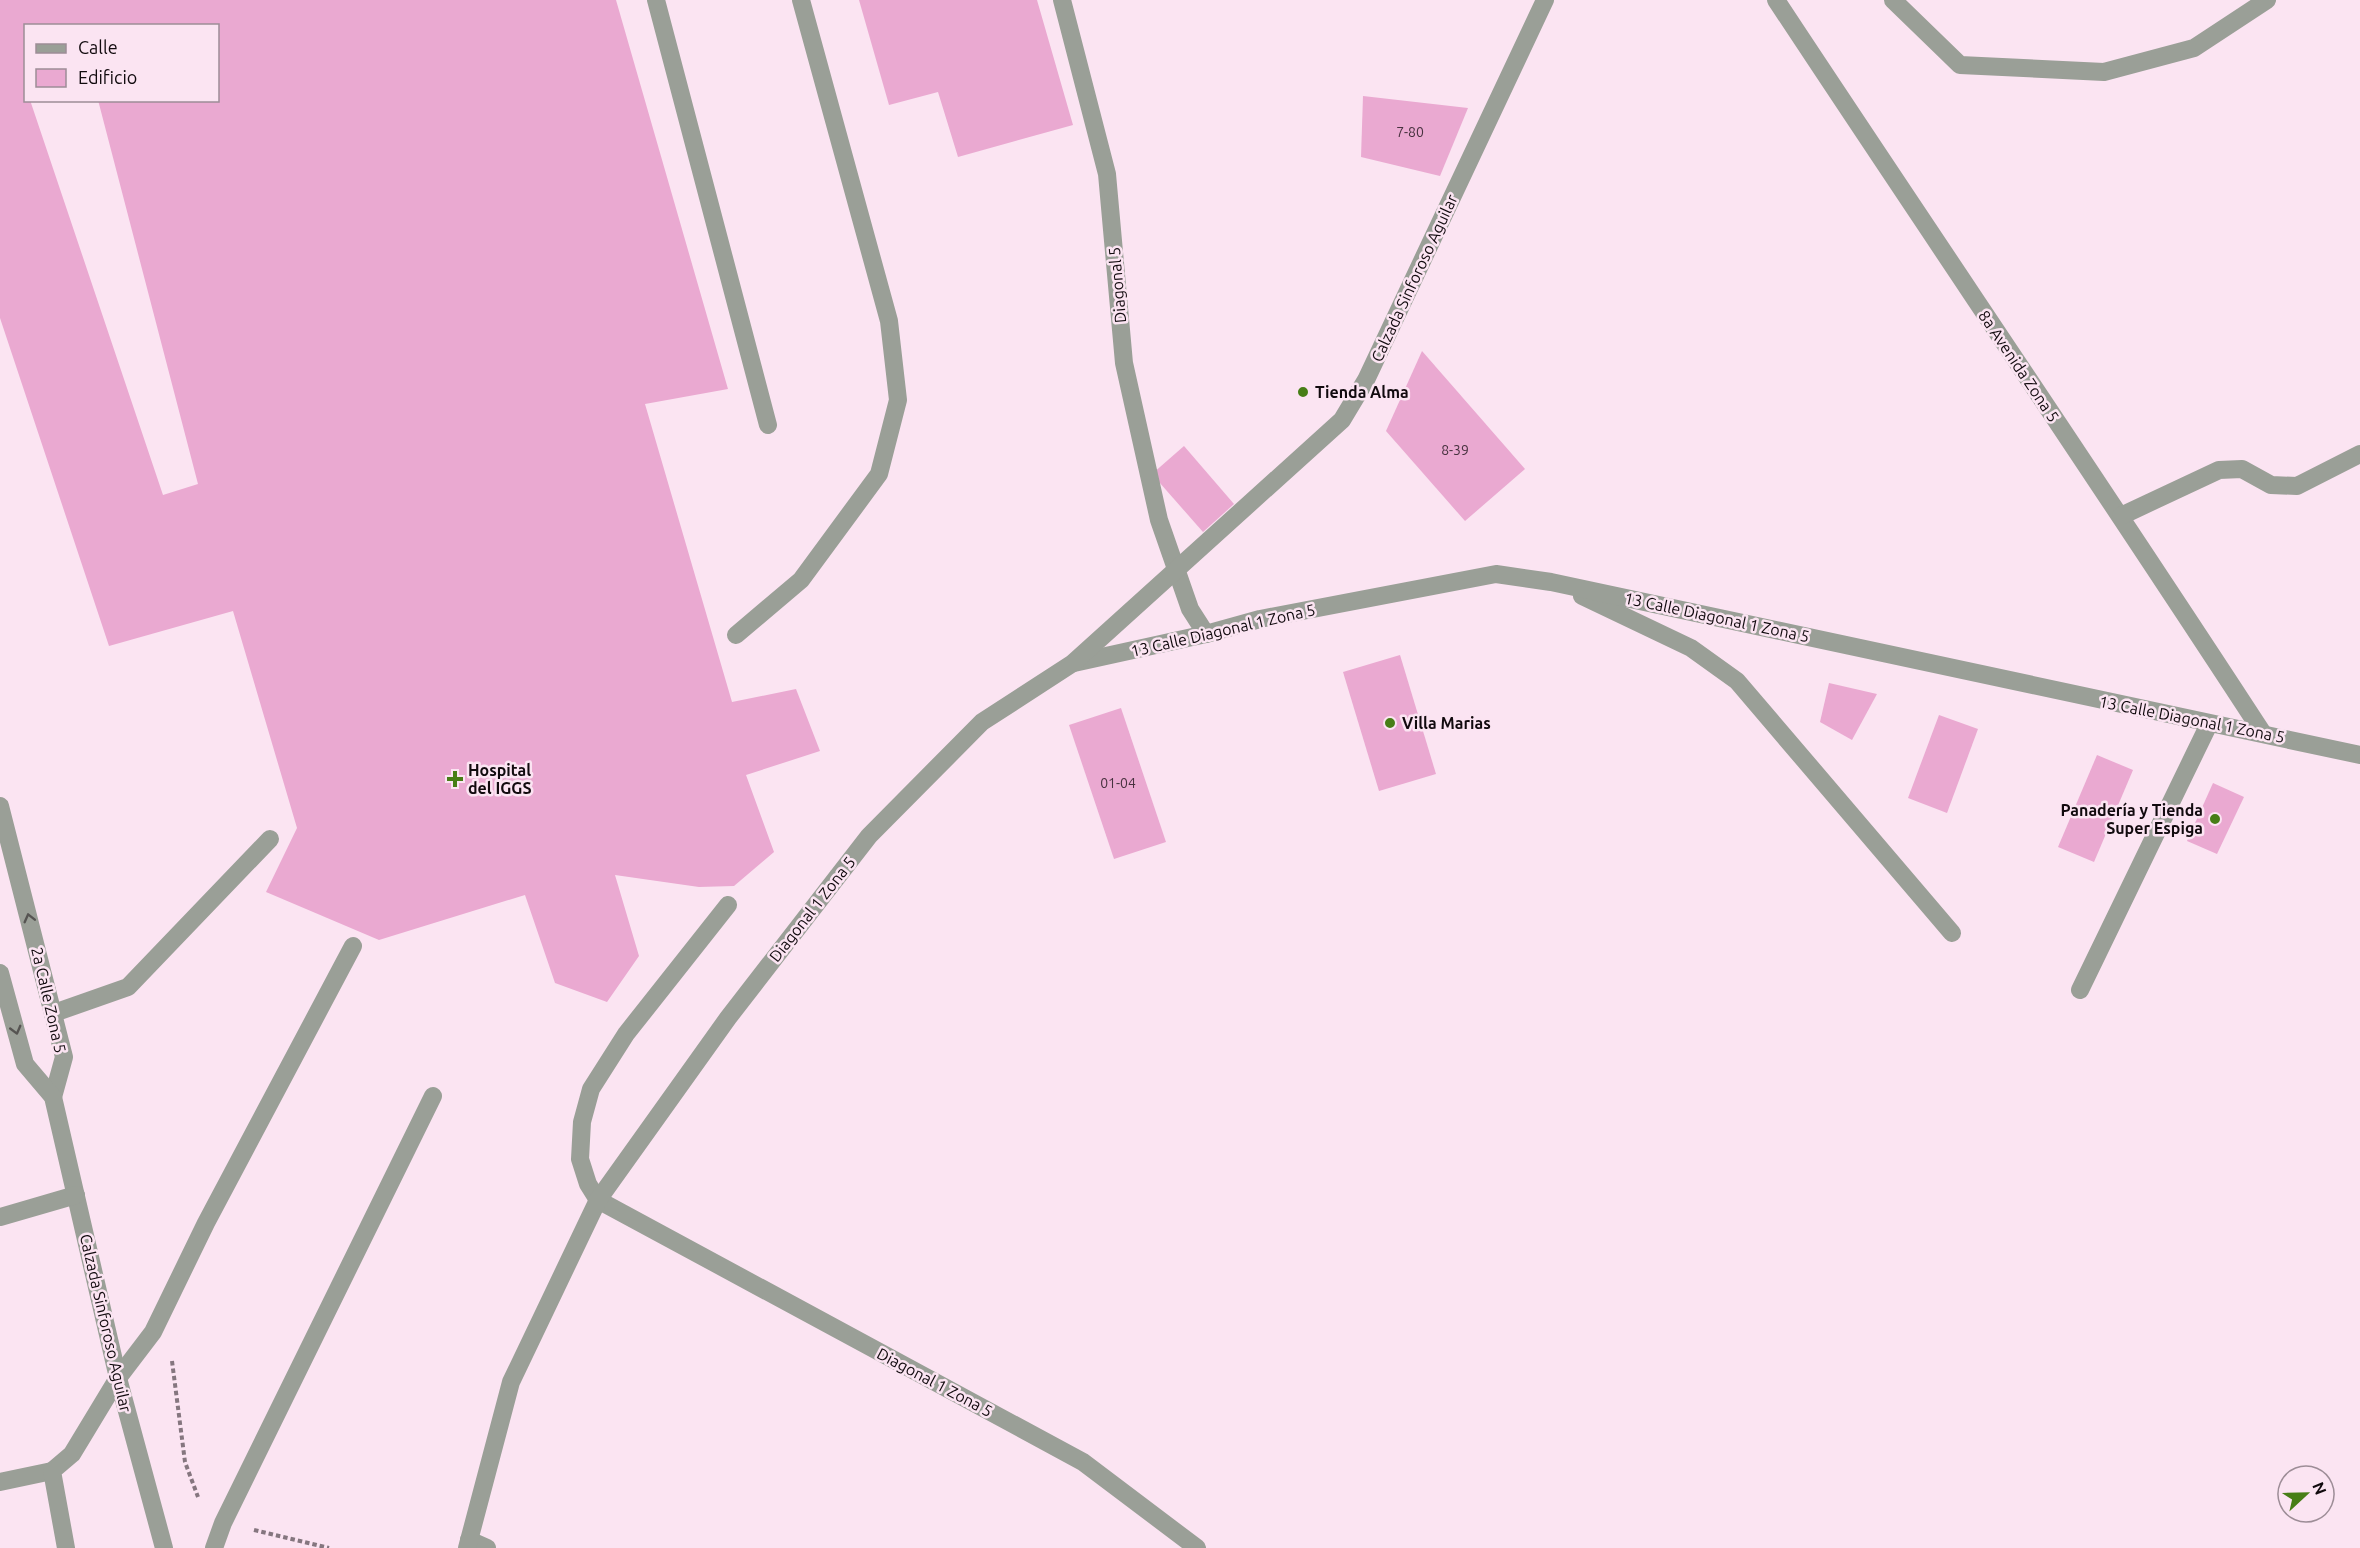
<svg xmlns="http://www.w3.org/2000/svg" width="2360" height="1548" font-family="Ubuntu,sans-serif">
	<style>
		.building { fill: #eaa9d1; fill-rule: evenodd }
		.lines { fill: none; stroke-linecap: round; stroke-linejoin: round }
		.path { stroke: #85767f; stroke-width: 4; stroke-dasharray: 4.5 3; stroke-linecap: butt }
		.minor { stroke: #9a9f97; stroke-width: 18 }
		.oneway { stroke: #565452 }
		.poi-dot { fill: #477e16; stroke: #fbe4f2; stroke-width: 2 }
		.labels { text-anchor: middle; stroke-width: 5; stroke-linejoin: round; paint-order: stroke }
		.number-label { font-size: 14px; fill: #47323f }
		.street-label { font-size: 16px; fill: #110a0e; stroke: #fbe4f2 }
		.poi-label { font-size: 16px; font-weight: bold; fill: #110a0e; stroke: #fbe4f2; text-anchor: start }
	</style>
	<rect width="100%" height="100%" fill="#fbe4f2"/>
	<g class="building">
		<path d="M0 0H616L728 389 645 404 732 702 796 689 820 751 746 775 774 852 734 886 699 887 615 875 639 956 607 1002 555 983 525 895 379 940 266 892 297 828 233 611 109 646 0 318ZM26 26H218V100H98L198 484 163 495 30 100H26Z"/>
		<polygon points="859,0 1037,0 1073,125 958,157 938,92 889,105"/>
		<polygon points="1363,96 1468,108 1440,176 1361,157"/>
		<polygon points="1422,351 1525,469 1465,521 1386,431"/>
		<polygon points="1184,446 1234,504 1203,532 1152,474"/>
		<polygon points="1400,655 1436,774 1379,791 1343,672"/>
		<polygon points="1829,683 1877,694 1852,740 1820,722"/>
		<polygon points="1121,708 1166,842 1114,859 1069,725"/>
		<polygon points="1939,715 1978,729 1947,813 1908,798"/>
		<polygon points="2097,755 2133,770 2094,862 2058,847"/>
		<polygon points="2213,783 2244,797 2217,854 2187,841"/>
	</g>
	<g class="lines">
		<g class="path">
			<polyline points="172,1361 185,1462 198,1497"/>
			<polyline points="254,1530 329,1548"/>
		</g>
		<g class="minor">
			<polyline points="656,0 768,425"/>
			<polyline points="1062,0 1107,174 1124,363 1159,520 1190,609 1206,634"/>
			<path d="M1776 0C1937 244 2102 486 2262 732"/>
			<polyline points="1893,0 1960,65 2104,72 2194,48 2267,0"/>
			<polyline points="2121,516 2219,470 2242,469 2271,485 2297,486 2360,454"/>
			<polyline points="1582,596 1691,648 1737,681 1952,933"/>
			<polyline points="736,635 801,580 879,474 898,400 889,321 801,0"/>
			<polyline points="1074,663 1206,634 1260,619 1496,574 1551,582 2360,755"/>
			<polyline points="0,806 64,1057 53,1097"/>
			<polyline points="728,905 626,1034 591,1089 582,1122 580,1159 588,1184 598,1200 1083,1462 1197,1548"/>
			<polyline points="0,973 25,1064 53,1097 118,1378 164,1548"/>
			<polyline points="2080,990 2209,724"/>
			<polyline points="54,1013 128,987 270,839"/>
			<polyline points="0,1217 76,1195"/>
			<polyline points="0,1482 52,1471"/>
			<polyline points="469,1540 487,1548"/>
			<polyline points="66,1548 52,1471 72,1454 118,1378 153,1332 206,1223 353,946"/>
			<polyline points="214,1548 223,1523 433,1096"/>
			<polyline points="467,1548 511,1382 598,1200 728,1018 869,836 982,722 1073,663 1342,420 1366,380 1545,0"/>
		</g>
	</g>
	<defs><path id="oneway-chevron" d="M-2-3.5L2.5 0L-2 3.5" fill="none" stroke-width="1.6" stroke-linecap="round" stroke-linejoin="round" transform="scale(1.5)"/></defs>
	<g class="oneway">
		<use href="#oneway-chevron" transform="translate(29 918) rotate(-104)"/>
		<use href="#oneway-chevron" transform="translate(16 1030) rotate(75)"/>
	</g>
	<g class="poi-dot">
		<circle cx="1303" cy="392" r="6"/>
		<circle cx="1390" cy="723" r="6"/>
		<path d="M452 770h6v6h6v6h-6v6h-6v-6h-6v-6h6z"/>
		<circle cx="2215" cy="819" r="6"/>
	</g>
	<g class="labels">
		<g class="number-label">
			<text x="1410" y="137">7-80</text>
			<text x="1455" y="455">8-39</text>
			<text x="1118" y="788">01-04</text>
		</g>
		<g class="street-label">
			<text transform="translate(1414 278) rotate(-65)" y="6">Calzada Sinforoso Aguilar</text>
			<text transform="translate(1117 285) rotate(-95)" y="6">Diagonal 5</text>
			<text transform="translate(2019 366) rotate(56)" y="6">8a Avenida Zona 5</text>
			<text transform="translate(1717 617) rotate(12)" y="6">13 Calle Diagonal 1 Zona 5</text>
			<text transform="translate(1223 630) rotate(-13)" y="6">13 Calle Diagonal 1 Zona 5</text>
			<text transform="translate(2192 719) rotate(11)" y="6">13 Calle Diagonal 1 Zona 5</text>
			<text transform="translate(812 909) rotate(-52)" y="6">Diagonal 1 Zona 5</text>
			<text transform="translate(49 1000) rotate(77)" y="6">2a Calle Zona 5</text>
			<text transform="translate(106 1323) rotate(77)" y="6">Calzada Sinforoso Aguilar</text>
			<text transform="translate(935 1382) rotate(28)" y="6">Diagonal 1 Zona 5</text>
		</g>
		<g class="poi-label">
			<text x="1315" y="398">Tienda Alma</text>
			<text x="1402" y="729">Villa Marias</text>
			<text x="468" y="776">Hospital<tspan x="468" dy="18">del IGGS</tspan></text>
			<text x="2203" y="816" text-anchor="end">Panadería y Tienda<tspan x="2203" dy="18">Super Espiga</tspan></text>
		</g>
	</g>
	<rect x="24" y="24" width="195" height="78" fill="#fbe4f2" stroke="#9d8d97" stroke-width="1.5"/>
	<rect x="36" y="44" width="30" height="9" fill="#9a9f97" stroke="#9d8d97" stroke-width="1.5"/>
	<text x="78" y="54" font-size="18" fill="#110a0e">Calle</text>
	<rect x="36" y="69" width="30" height="18" fill="#eaa9d1" stroke="#9d8d97" stroke-width="1.5"/>
	<text x="78" y="84" font-size="18" fill="#110a0e">Edificio</text>
	<g transform="translate(2306 1494) rotate(68)"><circle r="28" fill="#fbe4f2" stroke="#9d8d97" stroke-width="1.5"/>
	<path d="M0-4.5L10 22L0 15L-10 22Z" fill="#477e16"/>
	<text y="-9" font-size="16" font-weight="bold" text-anchor="middle" fill="#110a0e">N</text>
	</g>
</svg>
